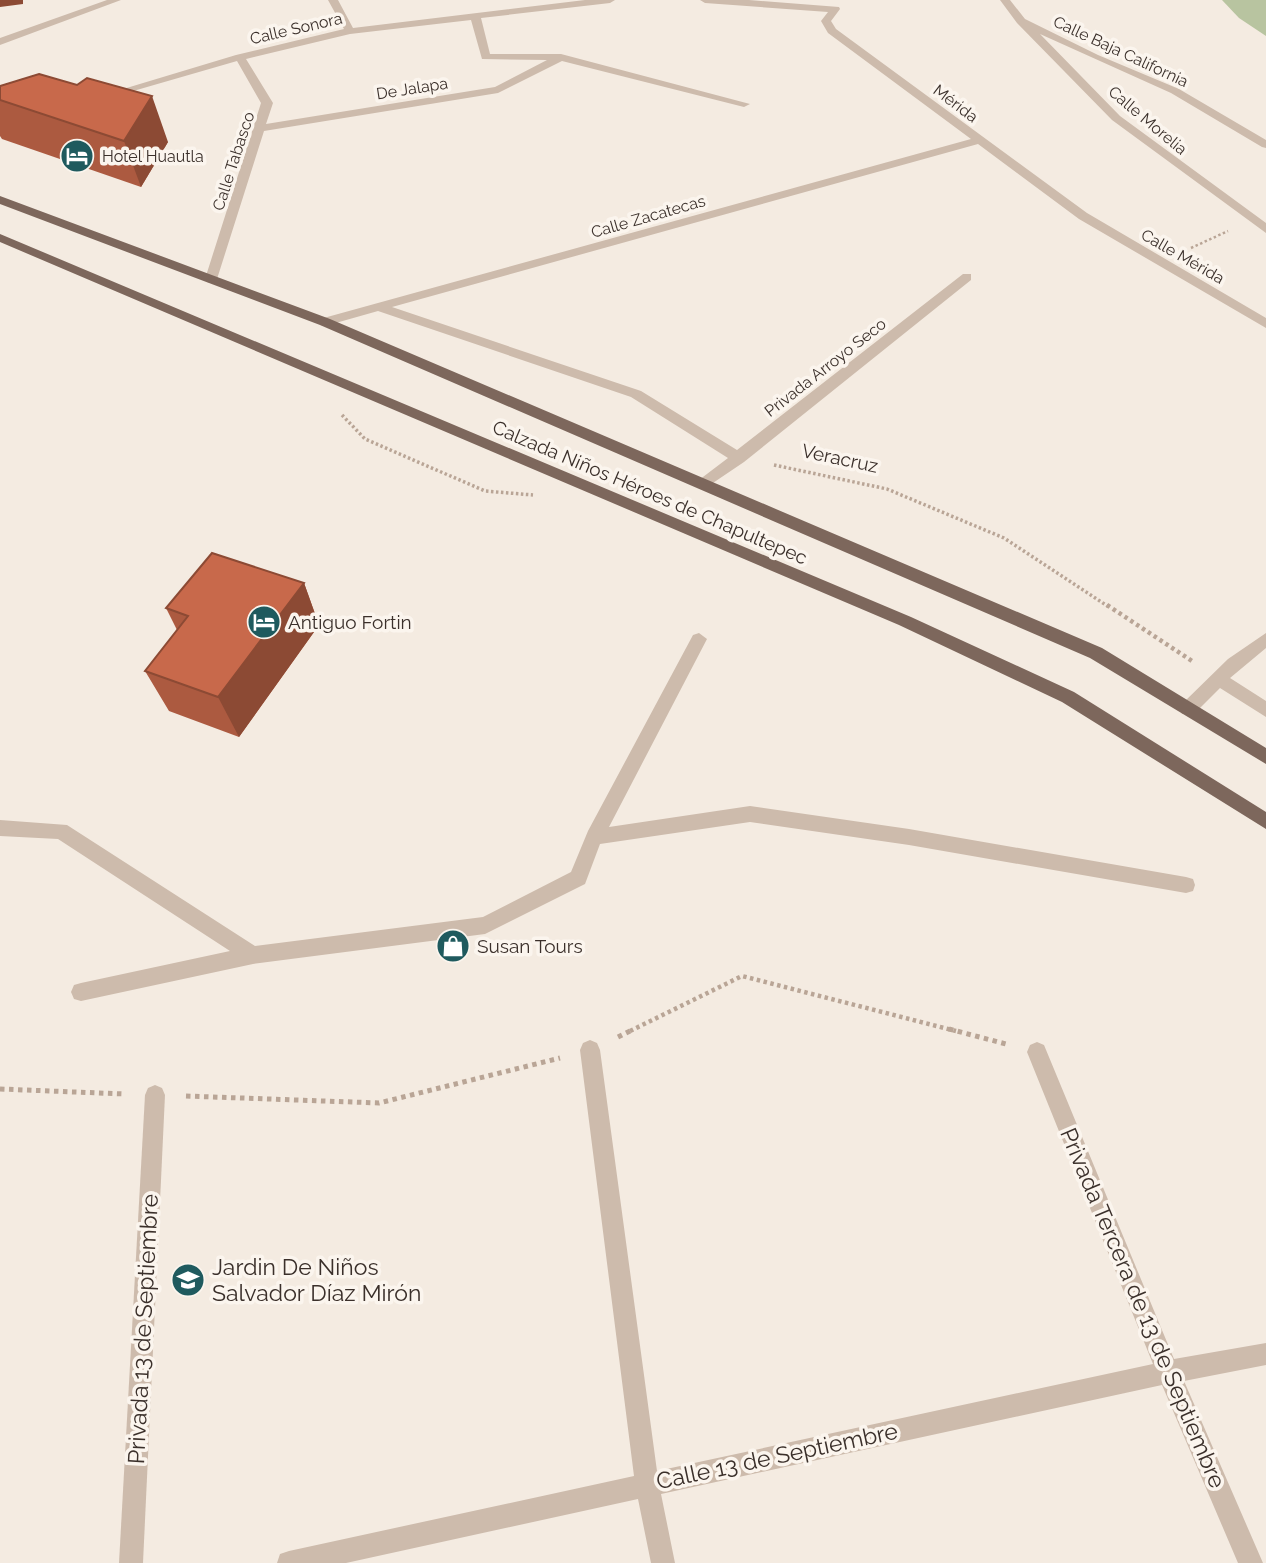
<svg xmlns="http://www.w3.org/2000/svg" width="1266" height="1563" font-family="Raleway,sans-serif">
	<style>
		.green { fill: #b8c4a0 }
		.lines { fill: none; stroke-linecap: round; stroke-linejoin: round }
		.path-far3 { stroke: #b9a596; stroke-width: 2.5; stroke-dasharray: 2.5 2.5; stroke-linecap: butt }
		.path-far2 { stroke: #b9a596; stroke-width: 3.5; stroke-dasharray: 2.5 2.5; stroke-linecap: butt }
		.path-far1 { stroke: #b9a596; stroke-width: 4.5; stroke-dasharray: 3.5 3.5; stroke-linecap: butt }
		.path { stroke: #b9a596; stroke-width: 5; stroke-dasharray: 4.5 4.5; stroke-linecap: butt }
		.minor { fill: #cdbbac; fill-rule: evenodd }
		.major { fill: #7d675c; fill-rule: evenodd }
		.wall { fill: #ac5a40 }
		.shaded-wall { fill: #8c4a34 }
		.building { fill: #c8694b; stroke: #8c4a34; stroke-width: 2 }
		.labels { text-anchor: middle; stroke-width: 7; stroke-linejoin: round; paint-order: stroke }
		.far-street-label { font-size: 16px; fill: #3b302b; stroke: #fbf5ee }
		.far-poi-label { font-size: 16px; fill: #3b302b; stroke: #fbf5ee; text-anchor: start }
		.street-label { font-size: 19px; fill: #3b302b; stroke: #fbf5ee }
		.poi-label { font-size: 19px; fill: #3b302b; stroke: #fbf5ee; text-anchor: start }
		.near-poi-label { font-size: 23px; fill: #3b302b; stroke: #fbf5ee; text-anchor: start }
		.near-street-label { font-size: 23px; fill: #3b302b; stroke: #fbf5ee }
	</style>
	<rect width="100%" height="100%" fill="#f4ebe1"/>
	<polygon class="green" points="1222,0 1266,0 1266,36 1239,18"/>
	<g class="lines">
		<polyline class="path-far3" points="1191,248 1228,231"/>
		<g class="path-far2">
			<polyline points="342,415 365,439 485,491 533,495"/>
			<polyline points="774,465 887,489 1004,538 1109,607"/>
		</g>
		<g class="path-far1">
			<polyline points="1107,605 1192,661"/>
			<polyline points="630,1031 742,976 956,1031"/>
		</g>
		<g class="path">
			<polyline points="949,1029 1006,1044"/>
			<polyline points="618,1037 634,1029"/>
			<polyline points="0,1089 125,1094"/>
			<polyline points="186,1096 379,1103 560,1058"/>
		</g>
		<g class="minor">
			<polygon points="107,0 121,0 0,45 0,38"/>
			<path d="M328 0H338L353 28 585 0H615L610 3 481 18 490 54H561L750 104 744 107 562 61 498 93 264 131 217 279 211 283 207 282 205 279 261 103 237 61 109 98 100 96 236 55 344 29ZM471 20 482 59 547 60 495 87 266 124 273 103 246 59 350 34Z"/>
			<polygon points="700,0 749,0 839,7 840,9 831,21 836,29 1087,213 1266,318 1266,328 1079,219 978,144 392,307 641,391 737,450 963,274 971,274 971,280 744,462 704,489 699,488 699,480 728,458 631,397 378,311 325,326 320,325 320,319 971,139 828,33 821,21 828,12 705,3"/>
			<polygon points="1000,0 1010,0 1025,19 1098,55 1179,89 1266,140 1266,148 1262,147 1171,93 1040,34 1120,116 1266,223 1266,233 1112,120 1017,23"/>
			<polygon points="699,633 707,639 609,827 750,806 909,829 1186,877 1193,879 1195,885 1193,891 1186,893 909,845 750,822 600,844 585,884 485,934 253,964 81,1001 74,999 71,992 74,985 81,983 230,951 58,839 0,836 0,820 67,825 255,946 483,917 571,872 588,831 693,635"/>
			<polygon points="1266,633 1266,648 1230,678 1266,701 1266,717 1220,688 1194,714 1182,714 1180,709 1182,704 1228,659"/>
			<polygon points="590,1040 597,1043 600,1050 657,1471 1153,1364 1027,1052 1030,1045 1037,1042 1044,1045 1174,1359 1266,1343 1266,1365 1184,1381 1263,1563 1238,1563 1162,1385 661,1494 675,1563 651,1563 638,1499 346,1563 277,1563 280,1554 289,1551 634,1476 580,1050 583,1043"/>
			<polygon points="155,1085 162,1088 165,1095 143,1563 119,1563 145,1095 148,1088"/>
		</g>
		<g class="major">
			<polygon points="0,196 330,319 1102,648 1266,748 1266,764 1090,658 320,325 0,204"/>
			<polygon points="0,234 911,617 1074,692 1266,812 1266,829 1062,702 899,625 0,242"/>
		</g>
	</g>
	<g class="wall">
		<polygon points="0,86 168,142 141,187 2,139 0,136"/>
		<polygon points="304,583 319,625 239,737 169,711 145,671 177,630 166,608"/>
	</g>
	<g class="shaded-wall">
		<polygon points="0,0 23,0 23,4 0,7"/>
		<polygon points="152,96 168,142 141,187 124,141"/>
		<polygon points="304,583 319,625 239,737 218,697"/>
	</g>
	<g class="building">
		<polygon points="39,74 77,85 87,78 152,96 124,141 0,100 0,86"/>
		<polygon points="212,553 304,583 218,697 145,671 188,616 166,608"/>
	</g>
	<defs>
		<symbol id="hotel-disc" viewBox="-11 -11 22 22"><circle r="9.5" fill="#1f5a5e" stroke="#fbf5ee"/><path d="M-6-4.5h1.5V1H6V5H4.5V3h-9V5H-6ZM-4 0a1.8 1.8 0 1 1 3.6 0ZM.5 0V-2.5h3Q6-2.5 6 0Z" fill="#fff"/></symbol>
		<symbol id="shop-disc" viewBox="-11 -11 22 22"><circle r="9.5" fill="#1f5a5e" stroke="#fbf5ee"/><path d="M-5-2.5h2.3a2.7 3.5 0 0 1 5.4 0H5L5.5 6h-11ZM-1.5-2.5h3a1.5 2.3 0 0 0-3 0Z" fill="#fff"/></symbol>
		<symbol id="school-disc" viewBox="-11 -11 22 22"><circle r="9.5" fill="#1f5a5e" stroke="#fbf5ee"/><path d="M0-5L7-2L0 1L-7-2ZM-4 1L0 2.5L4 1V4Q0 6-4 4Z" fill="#fff"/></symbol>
	</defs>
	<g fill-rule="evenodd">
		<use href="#hotel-disc" x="58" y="137" width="38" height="38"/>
		<use href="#hotel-disc" x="245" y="603" width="38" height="38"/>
		<use href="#shop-disc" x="434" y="927" width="38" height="38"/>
		<use href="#school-disc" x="169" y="1261" width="38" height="38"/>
	</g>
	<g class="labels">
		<g class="far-street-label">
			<text transform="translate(296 28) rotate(-13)" y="6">Calle Sonora</text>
			<text transform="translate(1121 51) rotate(25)" y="6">Calle Baja California</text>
			<text transform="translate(412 88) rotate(-9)" y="6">De Jalapa</text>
			<text transform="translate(956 103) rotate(37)" y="6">Mérida</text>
			<text transform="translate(1148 120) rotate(40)" y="6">Calle Morelia</text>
			<text transform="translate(233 161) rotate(-72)" y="6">Calle Tabasco</text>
			<text transform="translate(648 216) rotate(-16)" y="6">Calle Zacatecas</text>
			<text transform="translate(1183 256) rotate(30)" y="6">Calle Mérida</text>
			<text transform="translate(825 367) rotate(-38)" y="6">Privada Arroyo Seco</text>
		</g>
		<g class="far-poi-label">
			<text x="102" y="162">Hotel Huautla</text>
		</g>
		<g class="street-label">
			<text transform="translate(840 458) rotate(12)" y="7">Veracruz</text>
			<text transform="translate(650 492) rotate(23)" y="7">Calzada Niños Héroes de Chapultepec</text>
		</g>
		<g class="poi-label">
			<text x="288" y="629">Antiguo Fortin</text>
			<text x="477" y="953">Susan Tours</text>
		</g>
		<g class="near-poi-label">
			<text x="212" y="1275">Jardin De Niños<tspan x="212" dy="26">Salvador Díaz Mirón</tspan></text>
		</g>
		<g class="near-street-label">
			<text transform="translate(1143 1308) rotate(67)" y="8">Privada Tercera de 13 de Septiembre</text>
			<text transform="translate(143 1329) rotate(-87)" y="8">Privada 13 de Septiembre</text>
			<text transform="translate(777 1456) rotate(-12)" y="8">Calle 13 de Septiembre</text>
		</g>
	</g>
</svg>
